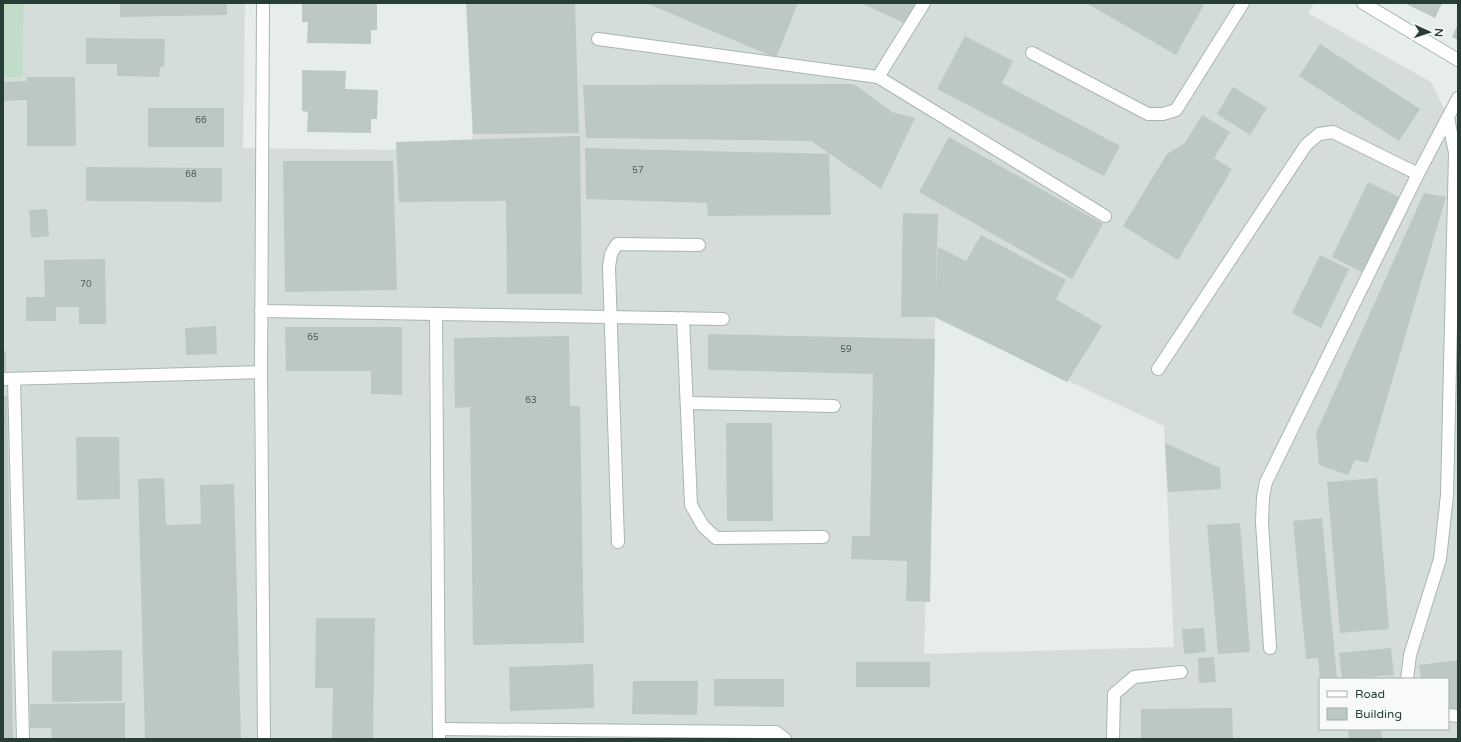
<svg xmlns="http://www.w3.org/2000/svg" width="1461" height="742" font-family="'Varela Round',sans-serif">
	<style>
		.built { fill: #d5ddda; fill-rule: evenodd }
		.green { fill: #c2dcca }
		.building { fill: #bcc8c4 }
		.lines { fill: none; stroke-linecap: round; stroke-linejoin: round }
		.minor-casing { stroke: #a9b5b1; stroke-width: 14 }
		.minor { stroke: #fff; stroke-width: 12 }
		.labels { text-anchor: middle; stroke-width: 4; stroke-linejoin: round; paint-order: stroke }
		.number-label { font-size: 9px; fill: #4c605b }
	</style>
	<rect width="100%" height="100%" fill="#e6edea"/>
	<path class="built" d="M24 3H245L243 148 473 151 468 3H1314L1308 13 1431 82 1443 107 1458 114V739H3V78L23 77ZM935 318 1164 426 1174 647 924 654ZM1320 679H1448V729H1320Z"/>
	<polygon class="green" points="3,3 24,3 23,77 3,78"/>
	<g class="building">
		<polygon points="120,3 227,3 227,15 120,17"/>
		<polygon points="302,3 377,3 377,30 371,30 371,44 307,43 308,22 302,22"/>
		<polygon points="466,3 575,3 579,133 473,134"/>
		<polygon points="646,3 798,3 776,58"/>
		<polygon points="861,3 919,3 906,24"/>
		<polygon points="1086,3 1205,3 1176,55"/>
		<polygon points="1404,3 1442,3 1435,18"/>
		<polygon points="1458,24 1458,40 1452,37"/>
		<polygon points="965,36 1013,61 1002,83 1120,146 1104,176 937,89"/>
		<polygon points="86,38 165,39 164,67 160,67 159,77 117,76 117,64 86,64"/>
		<polygon points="1320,44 1420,109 1399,141 1299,76"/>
		<polygon points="302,70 346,71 345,89 378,90 377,119 371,119 371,133 307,132 308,112 302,111"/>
		<polygon points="27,77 75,77 76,146 27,146 27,100 3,101 3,82 26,81"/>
		<polygon points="854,84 892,112 915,118 881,189 811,141 586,138 583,85"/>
		<polygon points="1233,87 1267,108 1250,135 1217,114"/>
		<rect x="148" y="108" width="76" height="39"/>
		<polygon points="1202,115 1230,132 1214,158 1232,169 1178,260 1123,226 1167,154 1185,143"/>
		<polygon points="580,136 582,294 507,294 506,201 399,202 396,142"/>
		<polygon points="949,137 1103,224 1072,279 919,192"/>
		<polygon points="585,148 829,154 831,215 708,216 707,203 586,199"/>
		<polygon points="283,161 393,161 397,290 285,292"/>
		<polygon points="86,167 222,168 222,202 86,201"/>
		<polygon points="1368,182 1401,198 1364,273 1332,257"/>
		<polygon points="1424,193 1446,197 1368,463 1355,460 1348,475 1319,465 1316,433"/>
		<polygon points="47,209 49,236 31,238 29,210"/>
		<polygon points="903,213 938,214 936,288 938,247 966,261 981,235 1066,280 1056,299 1102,326 1067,382 935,317 901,317"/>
		<polygon points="1320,255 1349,269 1321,328 1292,313"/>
		<polygon points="105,259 106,324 79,324 79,307 56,307 56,321 26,321 26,297 45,297 44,260"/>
		<polygon points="216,326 217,354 186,355 185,328"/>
		<polygon points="285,327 402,327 402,395 371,394 371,371 286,371"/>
		<polygon points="708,334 935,339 930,602 906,601 907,561 851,559 852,536 870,536 873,374 708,370"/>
		<polygon points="569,336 570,406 580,406 584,643 473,645 470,407 455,408 454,338"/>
		<rect x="3" y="351" width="3" height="26"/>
		<polygon points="3,396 7,396 13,739 3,739"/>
		<polygon points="726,423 772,423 773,521 727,521"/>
		<polygon points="76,437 119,437 120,499 77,500"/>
		<polygon points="1165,443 1220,468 1221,489 1168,492"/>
		<polygon points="164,478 166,525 201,524 200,485 234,484 241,739 145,739 138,479"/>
		<polygon points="1377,478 1389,629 1340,633 1327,482"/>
		<polygon points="1322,518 1337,679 1320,679 1318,658 1306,659 1293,521"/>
		<polygon points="1240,523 1250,652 1218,654 1207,525"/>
		<polygon points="316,618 375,618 373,739 332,739 333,688 315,688"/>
		<polygon points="1204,628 1206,652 1184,654 1182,629"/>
		<polygon points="1391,648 1394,675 1342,679 1339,653"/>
		<polygon points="122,650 122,701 52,702 52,651"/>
		<polygon points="1214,657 1216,682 1199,683 1198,658"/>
		<polygon points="1458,660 1458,709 1448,710 1448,679 1421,679 1419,665"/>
		<rect x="856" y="662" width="74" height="25"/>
		<polygon points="593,664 594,708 510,711 509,667"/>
		<polygon points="714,679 784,679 784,707 714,706"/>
		<polygon points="633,681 698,681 697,715 632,714"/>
		<polygon points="125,703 125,739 52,739 51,728 30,728 30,704"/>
		<polygon points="1232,708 1233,739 1141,739 1141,709"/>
		<polygon points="1348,729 1381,729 1382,739 1349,739"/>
	</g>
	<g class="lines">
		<defs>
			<g id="minor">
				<polyline points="263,3 261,372 264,739"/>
				<polyline points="924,3 878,77 1105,216"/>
				<polyline points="1363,3 1458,60"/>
				<polyline points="598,39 878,77"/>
				<polyline points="1032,53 1148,114 1163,114 1176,110 1243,3"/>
				<polyline points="261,311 723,319"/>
				<polyline points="436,314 439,739"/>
				<polyline points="683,318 691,505 703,526 716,538 823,537"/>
				<polyline points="1158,369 1306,145 1319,134 1333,132 1418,174"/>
				<polyline points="3,379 261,372"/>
				<polyline points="14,379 23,739"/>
				<polyline points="687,403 834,406"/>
				<polyline points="618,542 609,267 611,254 617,244 699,245"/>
				<polyline points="1270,648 1262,522 1263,497 1266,482 1418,174 1458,98"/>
				<polyline points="1407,679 1410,655 1440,559 1447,495 1455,153 1448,118"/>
				<polyline points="1448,715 1458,716"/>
				<polyline points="439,729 776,732 785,739"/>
				<polyline points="1113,739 1114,694 1134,677 1181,672"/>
			</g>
		</defs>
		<use href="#minor" class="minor-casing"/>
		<use href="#minor" class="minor"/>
	</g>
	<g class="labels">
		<g class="number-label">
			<text x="201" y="123">66</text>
			<text x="638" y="173">57</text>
			<text x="191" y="177">68</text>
			<text x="86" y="287">70</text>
			<text x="313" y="340">65</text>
			<text x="846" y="352">59</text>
			<text x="531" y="403">63</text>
		</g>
	</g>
	<rect width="1461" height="742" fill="none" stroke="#273e38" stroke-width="8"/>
	<rect x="1319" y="678" width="130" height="52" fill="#f7faf9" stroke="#a4afac"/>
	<rect x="1327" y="691" width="20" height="6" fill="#ffffff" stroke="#a4afac"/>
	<text x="1355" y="698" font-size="12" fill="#273e38">Road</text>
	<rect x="1327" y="708" width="20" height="12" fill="#bcc8c4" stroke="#a4afac"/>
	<text x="1355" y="718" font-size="12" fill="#273e38">Building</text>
	<g transform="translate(1429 32) rotate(93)" stroke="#f7faf9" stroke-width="3" paint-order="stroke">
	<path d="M0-3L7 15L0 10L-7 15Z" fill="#273e38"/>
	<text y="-6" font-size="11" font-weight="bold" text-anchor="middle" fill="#273e38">N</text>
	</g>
</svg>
